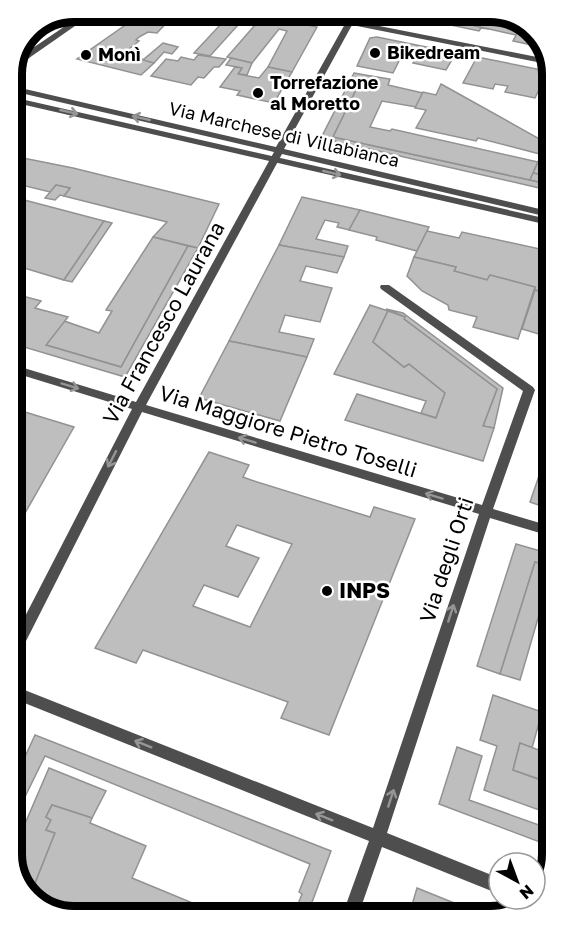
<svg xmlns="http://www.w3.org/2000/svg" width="565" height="929" font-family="'Golos Text',sans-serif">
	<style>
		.building { fill: #bebebe; stroke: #929292; stroke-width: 1.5; fill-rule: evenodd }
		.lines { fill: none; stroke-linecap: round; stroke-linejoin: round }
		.minor { fill: #4e4e4e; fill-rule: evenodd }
		.tertiary { fill: #4e4e4e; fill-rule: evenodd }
		.oneway { stroke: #959595 }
		.poi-dot { fill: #000; stroke: #fff; stroke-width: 2 }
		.labels { text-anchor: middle; stroke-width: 5; stroke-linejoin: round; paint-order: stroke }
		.far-poi-label { font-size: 18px; font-weight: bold; fill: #000; stroke: #fff; text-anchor: start }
		.far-street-label { font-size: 18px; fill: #000; stroke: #fff }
		.street-label { font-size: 21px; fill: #000; stroke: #fff }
		.poi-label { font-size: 21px; font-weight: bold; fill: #000; stroke: #fff; text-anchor: start }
		.rim { fill: none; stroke: #000; stroke-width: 8 }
	</style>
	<rect width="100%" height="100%" fill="#fff"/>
	<g class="building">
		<polygon points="144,12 241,12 248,14 210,56 194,53 221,24 175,14 157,33 148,32 139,37 136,40 139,41 124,53 154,63 141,75 77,59"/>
		<polygon points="365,12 394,12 413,16 416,12 431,12 424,24"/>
		<polygon points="454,12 460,12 454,21 489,29 481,28 479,31 446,24"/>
		<polygon points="460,12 495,12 523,22 516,35 454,21"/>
		<polygon points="263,16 317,27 292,72 268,67 287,31 279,29 252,63 227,57"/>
		<polygon points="523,22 525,22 546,48 513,41"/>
		<polygon points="377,37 456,53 446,70 413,63 420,52 396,47 391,53 402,55 393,73 357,66 370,38"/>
		<polygon points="163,43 178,47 172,54 164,52 154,63 143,60"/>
		<polygon points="198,55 226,59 219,67 214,67 204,78 198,77 191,85 151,76 166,59 178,61 181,57 194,60"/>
		<polygon points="477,57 547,71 547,73 535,98 505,92 508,86 495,84 493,89 463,83"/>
		<polygon points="231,58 252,63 247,75 238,74 242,68 226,65"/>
		<polygon points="235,67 242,68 238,74 259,78 268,67 292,72 274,103 237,95 240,91 220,87"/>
		<polygon points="354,73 371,76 368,81 361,80 333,137 548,184 548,190 321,138"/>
		<polygon points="371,76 390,79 388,85 423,93 416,107 382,101 370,127 390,131 392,129 538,162 530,180 333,137 361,80 368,81"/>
		<polygon points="441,84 545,142 540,154 478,138 476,141 416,128 426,110 415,108 423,92 436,95"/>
		<polygon points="547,140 547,164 538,162"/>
		<polygon points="13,156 73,168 219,204 198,248 153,237 167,222 64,196 70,188 56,185 50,192 13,183"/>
		<polygon points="538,162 547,164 547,176 533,173"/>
		<polygon points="533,173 547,176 548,184 530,180"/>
		<polygon points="56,185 70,188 64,196 60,195 55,200 45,198"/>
		<polygon points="13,197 104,221 64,280 14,265"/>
		<polygon points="302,197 360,210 349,230 337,227 339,223 325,220 316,239 348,246 344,257 279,245"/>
		<polygon points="360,210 429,227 417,251 376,240 377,237 349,230"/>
		<polygon points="104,221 112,223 72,282 64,280"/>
		<polygon points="427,231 459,238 462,232 540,249 539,256 548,258 548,294 535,290 535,287 490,275 487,280 454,271 456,267 414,257"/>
		<polygon points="153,237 188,246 121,367 46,345 64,321 99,333 112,311 106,310"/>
		<polygon points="279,245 344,257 337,273 306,266 300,281 332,288 320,322 285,315 279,332 314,339 307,357 229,341"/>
		<polygon points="188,246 198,248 125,377 14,344 14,301 19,295 41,301 35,308 68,317 46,345 121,367"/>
		<polygon points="414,257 456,267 454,271 487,280 490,275 535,287 518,339 473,327 477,317 449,310 448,305 422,291 407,276"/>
		<polygon points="535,290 548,294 549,337 522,329"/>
		<polygon points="370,305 388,311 373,342 404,367 409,364 445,393 436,418 421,413 426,401 334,374"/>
		<polygon points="386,309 403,313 503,388 494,428 483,426 497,389 404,319 405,317"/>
		<polygon points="388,311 405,317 404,319 497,389 483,426 494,428 483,461 345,420 357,394 436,418 445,393 409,364 404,367 373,342"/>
		<polygon points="229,341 307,357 280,421 199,398"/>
		<polygon points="15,409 74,427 16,529"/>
		<polygon points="550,444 550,509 530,502"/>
		<path d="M209 452 249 465 243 477 251 480 370 517 374 507 415 519 329 735 281 718 288 702 143 650 136 663 95 648ZM237 525 292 544 250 627 193 606 204 585 238 597 259 558 226 546Z"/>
		<polygon points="516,544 551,554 551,567 535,562 500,674 477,666"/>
		<polygon points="535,562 551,567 551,585 548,584 520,680 500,674"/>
		<polygon points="493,695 542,712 532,748 520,743 513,770 552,784 553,815 484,790 497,746 480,740"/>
		<polygon points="35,735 331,851 308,913 294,914 302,894 299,892 310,864 45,756 18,811 18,772"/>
		<polygon points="520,743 552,755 552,773 542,769 539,779 513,770"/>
		<polygon points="457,747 482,756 469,800 553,830 553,847 439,804"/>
		<polygon points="49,768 106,791 92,818 52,805 46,817 51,820 46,830 55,833 30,896 19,882 18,840"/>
		<polygon points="52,805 92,818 90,823 146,846 132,878 195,904 196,915 75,917 36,902 30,896 55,833 46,830 51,820 46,817"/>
		<polygon points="417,888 474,911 410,912"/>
		<polygon points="36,902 75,917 40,907"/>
	</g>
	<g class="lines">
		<polygon class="minor" points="292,12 308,12 547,59 547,64 352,25 284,149 548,211 548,217 282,154 146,405 482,505 523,391 381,289 380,287 381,285 389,285 533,387 535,390 493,509 550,526 550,536 490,518 387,833 499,878 499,894 382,847 359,913 343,913 369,841 17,700 17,687 373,828 479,514 142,412 22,649 17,651 17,632 132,409 15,373 14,365 136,402 274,152 12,91 12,86 276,147 345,24"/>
		<g class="tertiary">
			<polygon points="86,12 95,12 19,65 15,65 18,58"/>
			<polygon points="12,97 548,219 548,225 12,102"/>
		</g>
	</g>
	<defs><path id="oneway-shaft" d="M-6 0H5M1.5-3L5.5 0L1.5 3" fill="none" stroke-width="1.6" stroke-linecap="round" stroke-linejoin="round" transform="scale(1.5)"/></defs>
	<g class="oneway">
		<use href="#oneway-shaft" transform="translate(69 112) rotate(13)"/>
		<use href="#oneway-shaft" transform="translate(141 118) rotate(-167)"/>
		<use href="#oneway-shaft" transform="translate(332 173) rotate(13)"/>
		<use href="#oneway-shaft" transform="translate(70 386) rotate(17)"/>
		<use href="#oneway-shaft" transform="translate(247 440) rotate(-163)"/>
		<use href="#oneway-shaft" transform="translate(112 459) rotate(117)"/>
		<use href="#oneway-shaft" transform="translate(434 496) rotate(-163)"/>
		<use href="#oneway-shaft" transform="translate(451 613) rotate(-72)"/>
		<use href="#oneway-shaft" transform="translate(143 744) rotate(-158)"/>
		<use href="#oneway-shaft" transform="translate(391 798) rotate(-72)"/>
		<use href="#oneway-shaft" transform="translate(324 817) rotate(-158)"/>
	</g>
	<g class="poi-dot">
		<circle cx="375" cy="53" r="6"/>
		<circle cx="86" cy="55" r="6"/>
		<circle cx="258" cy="93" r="6"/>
		<circle cx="327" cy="591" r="6"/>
	</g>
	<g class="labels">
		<g class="far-poi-label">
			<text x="387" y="59">Bikedream</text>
			<text x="98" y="61">Monì</text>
			<text x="270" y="89">Torrefazione<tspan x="270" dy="21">al Moretto</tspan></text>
		</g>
		<g class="far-street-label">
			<text transform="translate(284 135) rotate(13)" y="6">Via Marchese di Villabianca</text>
		</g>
		<g class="street-label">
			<text transform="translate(164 323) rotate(-61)" y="7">Via Francesco Laurana</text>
			<text transform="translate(288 432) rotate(17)" y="7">Via Maggiore Pietro Toselli</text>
			<text transform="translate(447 560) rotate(-72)" y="7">Via degli Orti</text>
		</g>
		<g class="poi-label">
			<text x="339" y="598">INPS</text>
		</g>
	</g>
	<path d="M0 0H565V929H0ZM74 22H490A52 52 0 0 1 542 74V854A52 52 0 0 1 490 906H74A52 52 0 0 1 22 854V74A52 52 0 0 1 74 22Z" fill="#fff" fill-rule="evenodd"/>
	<path class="rim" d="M74 22H490A52 52 0 0 1 542 74V854A52 52 0 0 1 490 906H74A52 52 0 0 1 22 854V74A52 52 0 0 1 74 22Z"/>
	<g transform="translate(517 881) rotate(139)"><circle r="28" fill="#ffffff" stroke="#999999" stroke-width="1.5"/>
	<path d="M0-4.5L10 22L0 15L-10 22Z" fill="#000000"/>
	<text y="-9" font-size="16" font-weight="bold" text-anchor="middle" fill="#000000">N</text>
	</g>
</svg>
